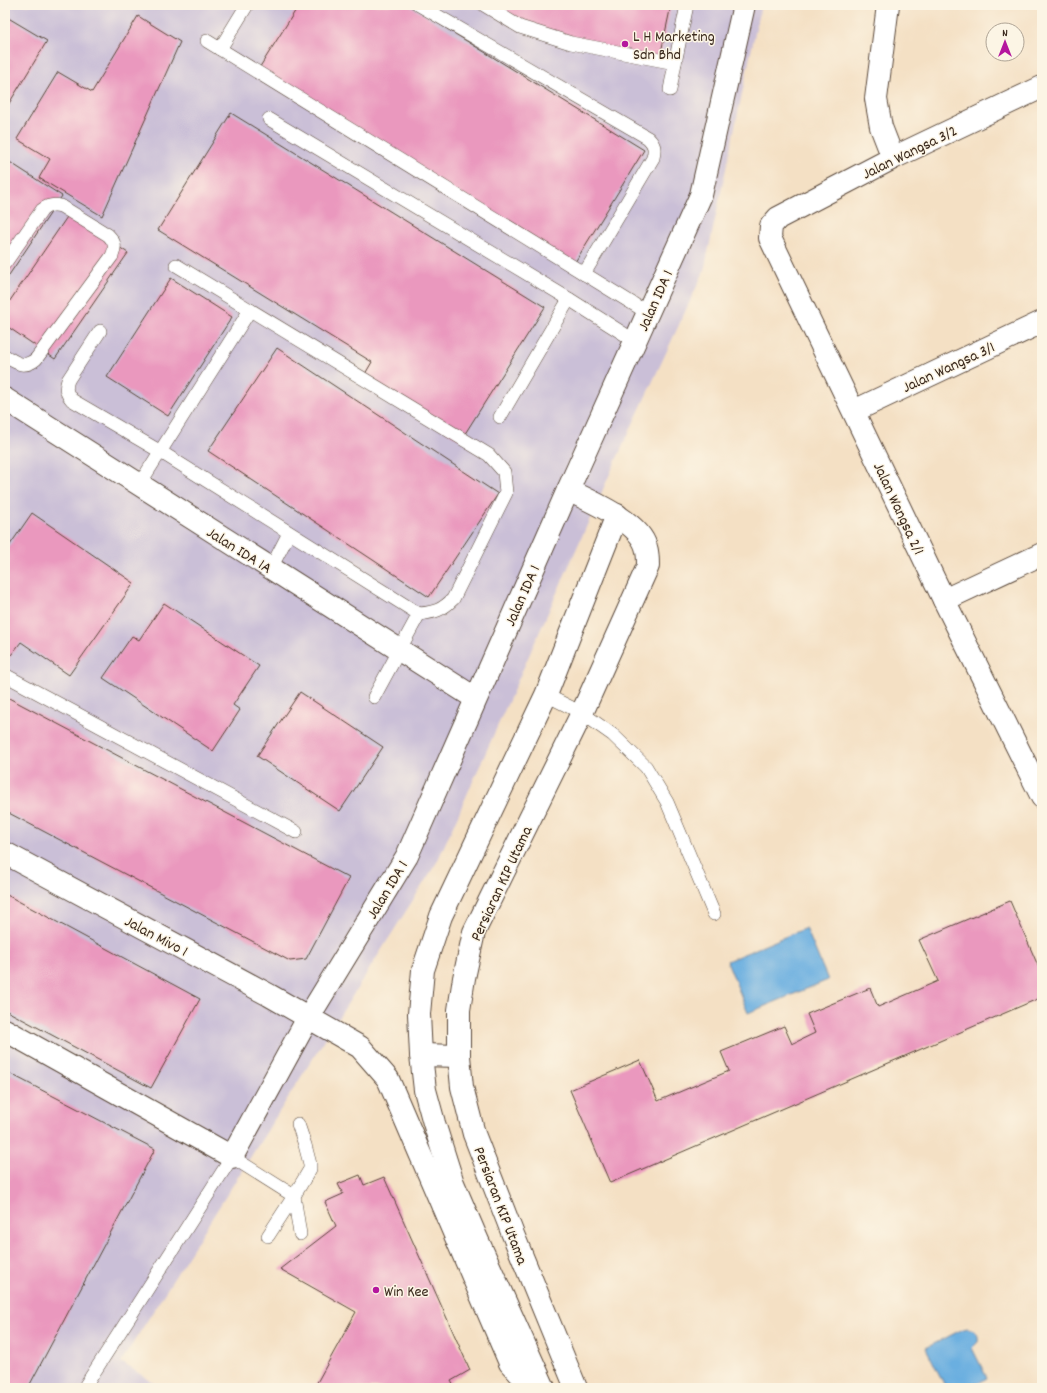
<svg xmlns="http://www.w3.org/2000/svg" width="1047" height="1393" font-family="Dekko,sans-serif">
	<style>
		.industrial { fill: #cabfd7 }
		.water { fill: #6aafe0; stroke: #526c7f }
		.building { fill: #ea98be }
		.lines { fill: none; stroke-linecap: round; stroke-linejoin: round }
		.service-casing { stroke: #574537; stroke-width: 14 }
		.minor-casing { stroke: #574537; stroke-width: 24 }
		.service { stroke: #fff; stroke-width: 13 }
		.minor { stroke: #fff; stroke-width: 22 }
		.poi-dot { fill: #b5179e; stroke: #fcf5e5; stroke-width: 1.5 }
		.labels { text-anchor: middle; stroke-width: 3; stroke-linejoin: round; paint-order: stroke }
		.poi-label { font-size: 16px; fill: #3b2a1e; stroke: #fcf5e5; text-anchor: start }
		.street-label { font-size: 16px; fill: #3b2a1e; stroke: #fcf5e5 }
	</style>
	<rect width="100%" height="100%" fill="#fcf5e5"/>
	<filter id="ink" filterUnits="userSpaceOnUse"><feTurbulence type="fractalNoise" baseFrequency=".025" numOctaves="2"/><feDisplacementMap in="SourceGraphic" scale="8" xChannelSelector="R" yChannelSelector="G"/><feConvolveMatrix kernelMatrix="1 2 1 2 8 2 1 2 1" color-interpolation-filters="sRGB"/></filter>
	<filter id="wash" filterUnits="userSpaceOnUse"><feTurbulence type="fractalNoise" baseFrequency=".012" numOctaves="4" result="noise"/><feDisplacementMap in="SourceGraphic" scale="16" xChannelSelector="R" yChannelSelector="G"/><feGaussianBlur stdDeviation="0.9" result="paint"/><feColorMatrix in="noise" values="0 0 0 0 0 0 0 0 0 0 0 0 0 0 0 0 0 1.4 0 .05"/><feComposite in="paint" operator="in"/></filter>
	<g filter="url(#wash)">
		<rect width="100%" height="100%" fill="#f4e0c4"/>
		<polygon class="industrial" points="5,5 761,5 704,271 612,469 437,862 121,1362 162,1388 5,1388"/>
		<g class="water">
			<polygon points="806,928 828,980 748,1013 727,961"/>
			<path d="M968 1328C976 1330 979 1334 978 1342L972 1348 987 1378 968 1388H946L926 1348 963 1329Z"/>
		</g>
		<g id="blocks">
			<g class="building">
				<polygon points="299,5 408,5 644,150 572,267 256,73"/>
				<polygon points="482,5 671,5 659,62 515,27"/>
				<polygon points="5,16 47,41 5,110"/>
				<polygon points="138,16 180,42 102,216 39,178 50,159 17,139 58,72 92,92"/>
				<polygon points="231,113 545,307 461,440 362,379 372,362 158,230"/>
				<polygon points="5,159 62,196 5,281"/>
				<polygon points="69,214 128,253 55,359 5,325 5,308"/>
				<polygon points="171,278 232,317 168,416 107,377"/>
				<polygon points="277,348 498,494 429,597 208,451"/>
				<polygon points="32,513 134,583 69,675 21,642 8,659 5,657 5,552"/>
				<polygon points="164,603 259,666 233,705 240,710 213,751 103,678 132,636 139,640"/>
				<polygon points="300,692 383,747 340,811 257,756"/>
				<polygon points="5,696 349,878 306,959 290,961 5,811"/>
				<polygon points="5,894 200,999 151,1088 5,1010"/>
				<polygon points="1010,901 1042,975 1042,997 610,1183 570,1090 640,1060 658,1101 729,1071 721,1052 784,1026 792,1044 815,1033 807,1014 870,988 878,1007 938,981 919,940"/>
				<polygon points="5,1071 155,1149 28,1388 5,1388"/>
				<polygon points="360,1175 364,1185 384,1177 470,1370 451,1381 455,1388 314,1388 356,1312 280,1269 336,1226 325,1202 343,1194 338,1184"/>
			</g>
		</g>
	</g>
	<g filter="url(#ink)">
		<use href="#blocks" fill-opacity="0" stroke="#574537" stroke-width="1"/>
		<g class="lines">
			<defs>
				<g id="service">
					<path d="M419 5 648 138C655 145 655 149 653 158L584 274"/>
					<polyline points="484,5 520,27 571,43 675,63 687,5"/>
					<polyline points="207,41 648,313"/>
					<polyline points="220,49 247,5"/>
					<polyline points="670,90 675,63"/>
					<polyline points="269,119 569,299 635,341"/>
					<path d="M5 263 42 210C48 205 53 204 61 206L108 235C115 242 116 247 112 256L36 359C24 369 17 363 5 356"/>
					<path d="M176 265 489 455 504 472 506 493 453 599C442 610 436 612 419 614L374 697"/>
					<path d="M100 331 68 380C65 389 66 393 72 400L161 452 419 614"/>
					<polyline points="500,417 569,299"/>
					<polyline points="139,485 250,310"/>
					<polyline points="271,568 289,533"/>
					<polyline points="5,675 296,832"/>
					<polyline points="546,695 582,713 613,735 646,767 667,802 714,914"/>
					<polyline points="268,1236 294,1196 310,1169 310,1164 305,1145 298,1124"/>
					<polyline points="84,1388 232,1157 294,1196 300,1234"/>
				</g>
				<g id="minor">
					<polyline points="888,5 876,99 881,127 893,158"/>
					<polyline points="1042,87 893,158 778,218 771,226 770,238 944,600 1042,797"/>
					<polyline points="5,399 475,698"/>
					<polyline points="854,411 1042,322"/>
					<path d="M568 490C590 501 639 521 646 547 648 553 648 560 648 566L582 713 474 932 464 978 459 1010V1056L462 1087 474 1134 512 1232 576 1388"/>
					<polyline points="944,600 1042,554"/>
					<polyline points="5,853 269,995 360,1047 388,1079 510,1363 533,1388"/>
					<polyline points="5,1030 232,1157 308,1018 407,856 568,490 701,195 744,5"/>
					<polyline points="421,1055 459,1056"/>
					<polyline points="544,1388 477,1239 453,1183 434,1123 425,1090 421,1055 419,1014 423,970 441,916 546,695 617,515"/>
				</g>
			</defs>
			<use href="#service" class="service-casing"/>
			<use href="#minor" class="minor-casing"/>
			<use href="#service" class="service"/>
			<use href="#minor" class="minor"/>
		</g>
	</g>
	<g class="poi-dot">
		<circle cx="625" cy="44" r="4"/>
		<circle cx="376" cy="1290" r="4"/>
	</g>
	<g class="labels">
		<g class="poi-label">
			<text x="633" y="41">L H Marketing<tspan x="633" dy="18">Sdn Bhd</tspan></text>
			<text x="384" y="1296">Win Kee</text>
		</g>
		<g class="street-label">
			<text transform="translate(909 151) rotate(-26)" y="6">Jalan Wangsa 3/2</text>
			<text transform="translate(654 300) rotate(-66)" y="6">Jalan IDA 1</text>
			<text transform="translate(948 366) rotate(-25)" y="6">Jalan Wangsa 3/1</text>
			<text transform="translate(900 508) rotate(65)" y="6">Jalan Wangsa 2/1</text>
			<text transform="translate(240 549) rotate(32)" y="6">Jalan IDA 1A</text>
			<text transform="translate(521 595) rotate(-66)" y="6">Jalan IDA 1</text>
			<text transform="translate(500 883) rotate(-65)" y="6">Persiaran KIP Utama</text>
			<text transform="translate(386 889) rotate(-59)" y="6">Jalan IDA 1</text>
			<text transform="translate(157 935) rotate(28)" y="6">Jalan Mivo 1</text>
			<text transform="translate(502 1205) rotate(69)" y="6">Persiaran KIP Utama</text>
		</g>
	</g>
	<rect width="1047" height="1393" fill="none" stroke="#fcf5e5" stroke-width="20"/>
	<g transform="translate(1005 42)"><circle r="19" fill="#fcf5e5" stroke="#afa495"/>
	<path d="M0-3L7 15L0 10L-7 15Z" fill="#b5179e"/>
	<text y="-6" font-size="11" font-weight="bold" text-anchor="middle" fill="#3b2a1e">N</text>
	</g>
</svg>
